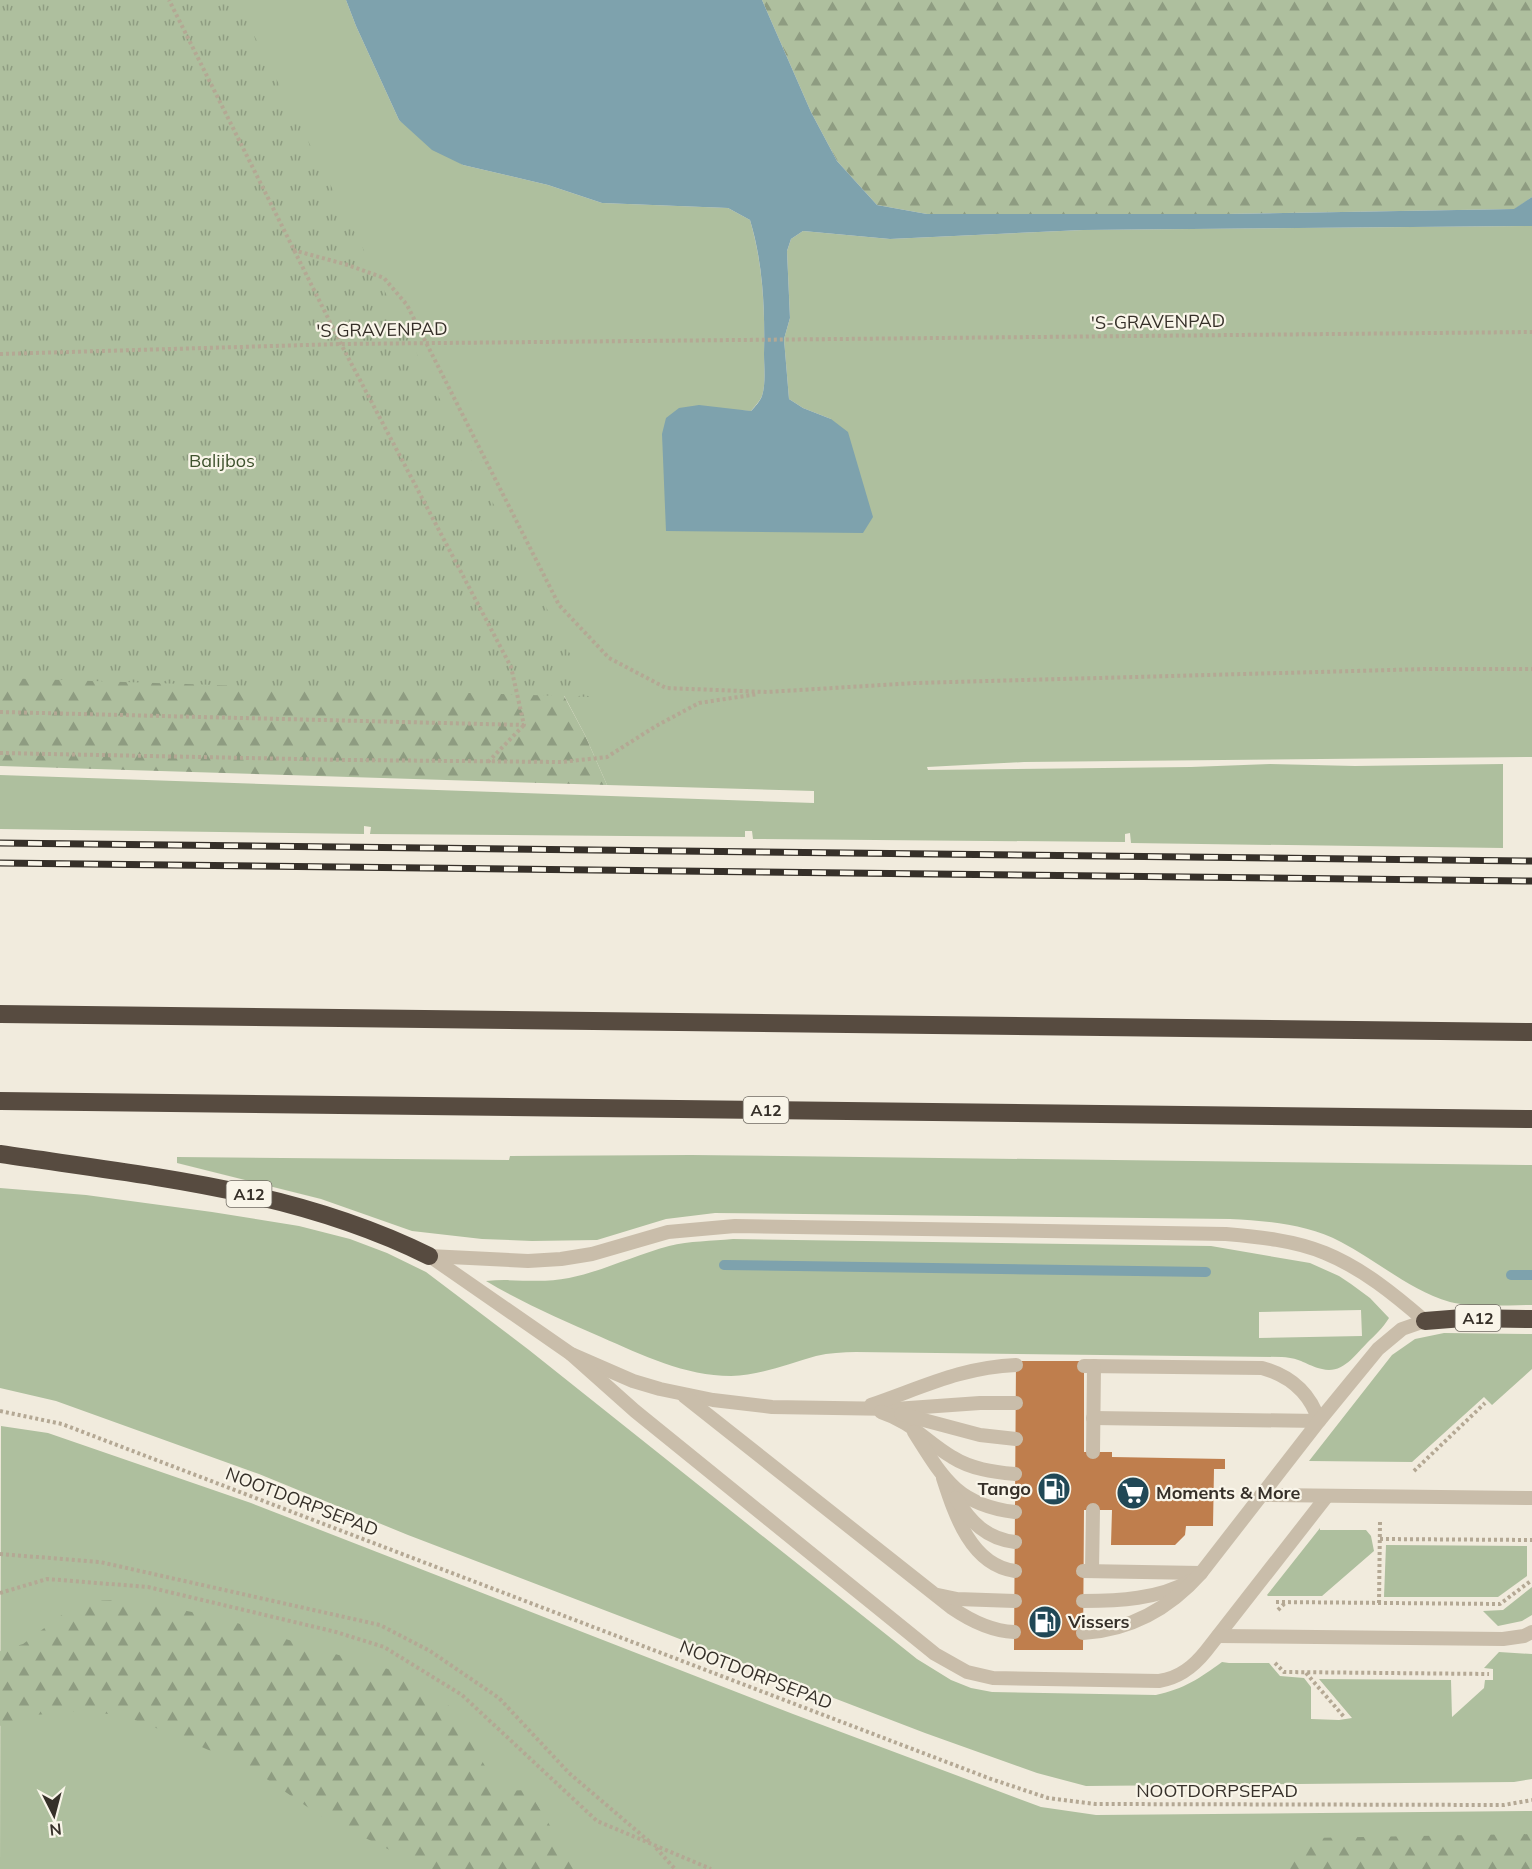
<svg xmlns="http://www.w3.org/2000/svg" width="1532" height="1869" font-family="Mulish,sans-serif">
	<style>
		.green { fill: #aebf9e; fill-rule: evenodd }
		.forest { fill: url(#forest-firs) }
		.park { fill: url(#park-tufts) }
		.water { fill: #7ea2ad }
		.lines { fill: none; stroke-linecap: round; stroke-linejoin: round }
		.stream { stroke: #7ea2ad; stroke-width: 10 }
		.building { fill: #bf7e4d }
		.path { stroke: #b4a894; stroke-width: 4; stroke-dasharray: 3 3; stroke-linecap: butt }
		.lane { stroke: #c9bdaa; stroke-width: 14 }
		.highway { stroke: #574b40; stroke-width: 18 }
		.rail-casing { stroke: #363029; stroke-width: 7 }
		.rail { stroke: #f9f5e9; stroke-width: 4.5; stroke-dasharray: 14; stroke-linecap: butt }
		.labels { text-anchor: middle; stroke-width: 4.5; stroke-linejoin: round; paint-order: stroke }
		.shield { fill: #f9f5e9; stroke: #706b63; stroke-width: 1.5 }
		.shield-label { font-size: 16px; font-weight: bold; fill: #363029 }
		.street-label { font-size: 18px; fill: #363029; stroke: #f9f5e9 }
		.park-label { font-size: 18px; fill: #3f532e; stroke: #f9f5e9 }
		.poi-label { font-size: 18px; font-weight: bold; fill: #363029; stroke: #f9f5e9; text-anchor: start }
	</style>
	<defs>
		<pattern id="forest-firs" width="22" height="20" patternUnits="userSpaceOnUse" patternTransform="scale(1.5)"><rect width="22" height="20" fill="#aebf9e"/><path d="M5 1l3.5 6h-7zM16 11l3.5 6h-7z" fill="#8e9c81"/></pattern>
		<pattern id="park-tufts" width="24" height="20" patternUnits="userSpaceOnUse" patternTransform="scale(1.5)"><rect width="24" height="20" fill="#aebf9e"/><path d="M3 7l-1-3M5 7V3M7 7l1-3M15 17l-1-3M17 17v-4M19 17l1-3" fill="none" stroke="#8e9c81"/></pattern>
	</defs>
	<rect width="100%" height="100%" fill="#f1ebdd"/>
	<g class="green">
		<path d="M196 0H346L356 26 399 120 463 165 548 185 602 203 728 208 750 220C763 264 765 309 764 354 764 367 766 383 762 396 760 401 755 406 751 411L679 408 831 419 803 408 789 399 784 339 790 318 787 251 791 239 803 231 890 239 1083 230 1532 226V757L1024 762 927 767 928 770 1191 767 1270 764 1355 766 1503 764V848L1131 843 1130 833 1125 834V842L753 839 752 831H745V837L370 834 371 827 364 826V834L0 829V775L814 803V791L607 785 585 735Z"/>
		<path d="M691 1155 1532 1165V1305C1507 1305 1474 1308 1450 1302 1409 1290 1378 1261 1341 1242 1307 1224 1268 1221 1230 1219L715 1213 666 1219 597 1240 532 1241 482 1239 412 1231 321 1199 177 1163V1157L509 1160 510 1156Z"/>
		<path d="M0 1188 86 1195 212 1212 299 1226 350 1239 387 1253 426 1272 529 1350 917 1659 951 1680 971 1688 992 1692 1156 1695C1184 1689 1200 1678 1222 1662L1229 1663H1269L1280 1676 1304 1678 1311 1687V1719L1339 1720 1352 1718 1319 1679 1451 1680 1452 1717 1484 1688 1485 1680H1493V1669L1484 1668 1499 1652 1532 1654V1779L1514 1782 1086 1786 1037 1773 925 1733 408 1535 259 1474 56 1401 0 1388Z"/>
		<path d="M733 1239 1211 1246 1310 1263 1339 1276 1351 1284 1370 1298 1389 1318C1383 1328 1375 1335 1367 1343 1356 1354 1342 1375 1322 1369 1305 1365 1302 1358 1282 1357L856 1352C843 1352 829 1353 816 1356 788 1364 761 1375 731 1376 685 1376 642 1355 601 1337 562 1320 523 1303 486 1281 513 1278 540 1284 569 1278 603 1271 635 1255 669 1246 690 1241 711 1241 733 1239ZM1361 1310 1362 1336 1259 1338V1312Z"/>
		<polygon points="1444,1333 1532,1334 1532,1369 1492,1405 1484,1397 1412,1462 1309,1461 1392,1355 1415,1339"/>
		<polygon points="1,1426 48,1433 251,1503 793,1714 1041,1807 1096,1815 1532,1811 1532,1869 0,1869"/>
		<polygon points="1320,1528 1320,1530 1366,1530 1371,1536 1374,1551 1322,1596 1268,1596 1267,1595"/>
		<polygon points="1386,1545 1527,1546 1527,1576 1498,1597 1384,1597"/>
		<polygon points="1532,1587 1532,1615 1522,1621 1498,1626 1483,1611 1503,1610"/>
	</g>
	<g class="forest">
		<polygon points="0,0 391,373 585,735 607,785 0,766"/>
		<polygon points="762,0 1532,0 1532,197 1515,209 1226,214 927,214 877,205 837,161 811,112"/>
		<polygon points="110,1600 167,1607 222,1618 307,1646 388,1669 426,1688 449,1706 500,1791 528,1790 570,1858 590,1869 429,1869 322,1817 252,1769 172,1734 124,1716 85,1711 34,1715 0,1726 0,1651 23,1644 67,1611 86,1601"/>
		<polygon points="1532,1834 1532,1869 1281,1869 1309,1838"/>
	</g>
	<polygon class="park" points="0,0 236,0 592,697 0,678"/>
	<path class="water" d="M346 0H762L811 112 837 161 877 205 927 214H1226L1514 209 1532 197V226L1083 230 890 239 803 231 791 239 787 251 790 318 784 339 789 399 803 408 831 419 848 432 873 517 863 533 666 531 662 434 666 418 679 408 699 405 751 411C755 407 760 401 762 396 766 383 764 367 764 354 765 309 763 263 750 220L728 208 602 203 548 185 463 165 432 150 399 120 356 26Z"/>
	<g class="lines">
		<g class="stream">
			<polyline points="724,1265 1206,1272"/>
			<polyline points="1511,1275 1532,1275"/>
		</g>
	</g>
	<polygon class="building" points="1016,1361 1084,1361 1084,1452 1112,1452 1112,1457 1225,1459 1225,1469 1214,1469 1213,1526 1186,1526 1185,1535 1175,1545 1111,1545 1112,1510 1084,1510 1083,1650 1014,1650"/>
	<g class="lines">
		<g class="path">
			<polyline points="293,250 348,265 384,278 407,305 559,605 609,658 666,688 767,692 915,683 1427,669 1532,669"/>
			<polyline points="0,354 341,344 1532,332"/>
			<polyline points="0,712 524,725 511,667 341,344 169,0"/>
			<polyline points="0,753 348,760 562,762 607,757 656,726 699,703 758,694"/>
			<polyline points="488,762 524,725"/>
			<polyline points="0,1411 62,1424 991,1779 1048,1798 1095,1804 1504,1805 1532,1800"/>
			<polyline points="1414,1471 1485,1403"/>
			<polyline points="1380,1539 1532,1540"/>
			<polyline points="0,1554 100,1562 380,1625 430,1651 499,1698 569,1773 651,1843"/>
			<polyline points="0,1593 47,1579 148,1587 336,1632 384,1647 462,1695 597,1821 711,1869"/>
			<polyline points="1276,1602 1500,1604 1532,1580"/>
			<polyline points="1379,1603 1380,1522"/>
			<polyline points="1278,1610 1286,1602"/>
			<polyline points="1275,1663 1284,1672 1489,1674"/>
			<polyline points="1306,1673 1345,1718"/>
			<polyline points="656,1848 675,1869"/>
		</g>
		<g class="lane">
			<path d="M429 1256 528 1261 561 1259 592 1254 668 1232 735 1226 1225 1234C1259 1237 1294 1240 1325 1253 1362 1268 1395 1295 1425 1321"/>
			<polyline points="431,1257 571,1354 633,1381 660,1389 713,1400 772,1407 895,1409 980,1403 1016,1403"/>
			<path d="M571 1354 635 1411 935 1654 967 1672 993 1678 1159 1681C1180 1678 1194 1666 1206 1651L1327 1496"/>
			<path d="M1084 1366 1262 1368C1291 1376 1310 1393 1319 1421L1093 1418"/>
			<path d="M684 1396 952 1608C971 1621 991 1631 1014 1632"/>
			<path d="M871 1405C921 1388 962 1367 1016 1365"/>
			<path d="M881 1412C912 1422 925 1441 952 1457 971 1469 993 1472 1015 1474"/>
			<polyline points="901,1414 980,1435 1016,1439"/>
			<path d="M914 1432C943 1478 957 1505 1015 1512"/>
			<polyline points="1093,1452 1094,1366"/>
			<path d="M943 1478C955 1515 971 1565 1015 1571"/>
			<polyline points="1261,1495 1532,1498"/>
			<path d="M956 1498C970 1522 987 1539 1015 1542"/>
			<polyline points="1083,1571 1201,1573"/>
			<polyline points="1092,1571 1093,1510"/>
			<polyline points="938,1595 957,1599 1015,1601"/>
			<path d="M1083 1601C1118 1601 1159 1599 1190 1581"/>
			<path d="M1083 1633C1130 1630 1170 1608 1201 1573L1319 1421 1378 1349 1402 1329 1425 1321"/>
			<polyline points="1218,1636 1503,1639 1524,1636 1532,1632"/>
		</g>
		<g class="highway">
			<polyline points="0,1014 1532,1032"/>
			<polyline points="0,1101 1532,1119"/>
			<path d="M0 1154C147 1176 294 1189 429 1256"/>
			<polyline points="1425,1321 1463,1318 1532,1319"/>
		</g>
		<defs>
			<g id="rail">
				<polyline points="0,843 1532,861"/>
				<polyline points="0,863 1532,881"/>
			</g>
		</defs>
		<use href="#rail" class="rail-casing"/>
		<use href="#rail" class="rail"/>
	</g>
	<defs>
		<symbol id="fuel-disc" viewBox="-11 -11 22 22"><circle r="9.5" fill="#214856" stroke="#f9f5e9"/><path d="M-5.5-6h7V0h2V4h1.3V-2.5L3-4.5l.8-.8L6-3V5H2.5V1h-1V6h-7ZM-4.2-4.7v3.2H.2V-4.7Z" fill="#fff"/></symbol>
		<symbol id="supermarket-disc" viewBox="-11 -11 22 22"><circle r="9.5" fill="#214856" stroke="#f9f5e9"/><path d="M-6-5.5h2.5l.6 2H6L4.5 2H-2.5L-4.4-4H-6ZM-1.5 3.2a1.3 1.3 0 1 0 .1 0ZM3 3.2a1.3 1.3 0 1 0 .1 0Z" fill="#fff"/></symbol>
	</defs>
	<g fill-rule="evenodd">
		<use href="#fuel-disc" x="1035" y="1470" width="38" height="38"/>
		<use href="#supermarket-disc" x="1114" y="1474" width="38" height="38"/>
		<use href="#fuel-disc" x="1026" y="1603" width="38" height="38"/>
	</g>
	<g class="labels">
		<g class="shield">
			<rect x="743.5" y="1097" width="45" height="26" rx="4.5"/>
			<rect x="226.5" y="1181" width="45" height="26" rx="4.5"/>
			<rect x="1455.5" y="1305" width="45" height="26" rx="4.5"/>
		</g>
		<g class="shield-label">
			<text x="766" y="1116">A12</text>
			<text x="249" y="1200">A12</text>
			<text x="1478" y="1324">A12</text>
		</g>
		<g class="street-label">
			<text transform="translate(1158 322) rotate(-1)" y="6">'S-GRAVENPAD</text>
			<text transform="translate(382 330) rotate(-1)" y="6">'S GRAVENPAD</text>
			<text transform="translate(302 1502) rotate(21)" y="6">NOOTDORPSEPAD</text>
			<text transform="translate(756 1675) rotate(21)" y="6">NOOTDORPSEPAD</text>
			<text x="1217" y="1797">NOOTDORPSEPAD</text>
		</g>
		<g class="park-label">
			<text x="222" y="467">Balijbos</text>
		</g>
		<g class="poi-label">
			<text x="1031" y="1495" text-anchor="end">Tango</text>
			<text x="1156" y="1499">Moments &amp; More</text>
			<text x="1068" y="1628">Vissers</text>
		</g>
	</g>
	<g transform="translate(54 1815) rotate(174)" stroke="#f9f5e9" stroke-width="4.5" paint-order="stroke">
	<path d="M0-4.5L10 22L0 15L-10 22Z" fill="#363029"/>
	<text y="-9" font-size="16" font-weight="bold" text-anchor="middle" fill="#363029">N</text>
	</g>
</svg>
